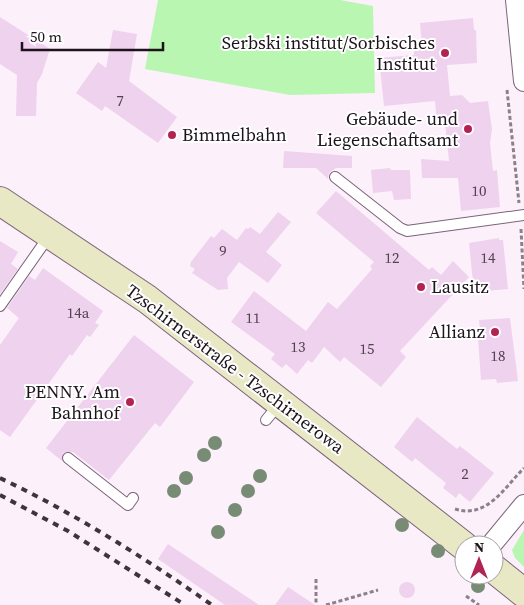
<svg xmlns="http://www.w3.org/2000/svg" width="524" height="605" font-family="'Source Serif 4',serif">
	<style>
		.green { fill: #b9f6b2 }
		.building { fill: #efd2ed }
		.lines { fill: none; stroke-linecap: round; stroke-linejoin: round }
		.lane-casing { stroke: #7c637b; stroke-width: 12 }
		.street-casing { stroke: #7c637b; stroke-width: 22 }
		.secondary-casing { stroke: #7c637b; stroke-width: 30 }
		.path { stroke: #8c818b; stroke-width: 3; stroke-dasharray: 4 2.5; stroke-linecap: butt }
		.lane { stroke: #fff; stroke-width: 10 }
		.street { stroke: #fff; stroke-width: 20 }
		.secondary { stroke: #e8e8c4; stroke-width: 28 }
		.rail { stroke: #3e343d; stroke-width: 4; stroke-dasharray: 6 6; stroke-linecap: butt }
		.tree { fill: #788b75 }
		.poi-dot { fill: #b32352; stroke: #fff; stroke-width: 2 }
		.labels { text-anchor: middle; stroke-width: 4; stroke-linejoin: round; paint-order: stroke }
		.number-label { font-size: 15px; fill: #524350 }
		.poi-label { font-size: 18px; fill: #1d131c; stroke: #fff; text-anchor: end }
		.street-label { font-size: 18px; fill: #1d131c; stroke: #fff }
	</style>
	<rect width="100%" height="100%" fill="#fcf0fb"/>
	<g class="green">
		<polygon points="158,0 340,0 373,6 375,93 290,95 145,69"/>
		<polygon points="524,530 524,567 515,558 512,550"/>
	</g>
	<g class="building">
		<polygon points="0,17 50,49 42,74 37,83 36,116 16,116 17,75 0,64"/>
		<polygon points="473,18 474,30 476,30 477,63 447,65 450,96 462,95 470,103 488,101 492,129 490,143 493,171 497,170 500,207 461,211 458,178 422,178 421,159 449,161 445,123 437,124 435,101 384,106 379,58 414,55 414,48 422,47 420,23"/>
		<polygon points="113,30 137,34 129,81 177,117 158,143 105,106 102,111 76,93 98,62 106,68"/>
		<polygon points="284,151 352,156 352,168 336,168 329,173 328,179 316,168 283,168"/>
		<polygon points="390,168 391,170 410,170 411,199 394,200 392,191 373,193 371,170"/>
		<polygon points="336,191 429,270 432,267 441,275 453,261 469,277 400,351 406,357 381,387 344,357 340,362 324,347 312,363 308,360 297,374 286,364 282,368 271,359 275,354 231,322 254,291 306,331 328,302 337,309 372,269 370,266 374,262 316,213"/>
		<polygon points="278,212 291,222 266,252 282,265 268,283 239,262 227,278 228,289 218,290 192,273 195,269 190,266 191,262 211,236 214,238 222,229 237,240 246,228 248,229 250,227 260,234"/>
		<polygon points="499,238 499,240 503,240 508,289 474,292 469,243"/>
		<polygon points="0,241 18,252 11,264 18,269 0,294"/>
		<polygon points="43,268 103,311 95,323 99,325 90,337 87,335 72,356 70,354 10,437 0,430 0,345 19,318 7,308 29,276 35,280"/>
		<polygon points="510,318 518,381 497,383 496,379 481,380 478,338 481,338 479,320"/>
		<polygon points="134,335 194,382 160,427 155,423 109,480 73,452 63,453 62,461 46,448"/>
		<polygon points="417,417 457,449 460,446 494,473 470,502 459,493 456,498 443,488 446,483 415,458 412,462 394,447"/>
		<polygon points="168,544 259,605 225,605 158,559"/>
		<circle cx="407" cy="590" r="8"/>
		<polygon points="288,587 315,605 275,605"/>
	</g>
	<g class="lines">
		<defs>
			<g id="lane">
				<polyline points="335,177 400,228 407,231 524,215"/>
				<polyline points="0,306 49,236"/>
				<polyline points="266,420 280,403"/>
				<polyline points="68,458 128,505 133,498"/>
			</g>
			<g id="street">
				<polyline points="516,0 524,81"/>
				<polyline points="491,545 524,505"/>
			</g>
			<g id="secondary">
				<polyline points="0,201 147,299 464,546"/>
				<polyline points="494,569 524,593"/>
			</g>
		</defs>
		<use href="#lane" class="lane-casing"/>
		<use href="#street" class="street-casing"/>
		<use href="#secondary" class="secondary-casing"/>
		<g class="path">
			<polyline points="507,90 519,203"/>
			<polyline points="521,229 524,289"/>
			<path d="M455 509C487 519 504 488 524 468"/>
			<polyline points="316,579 316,605"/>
			<polyline points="466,596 479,605"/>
			<polyline points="326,605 378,590"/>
		</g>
		<use href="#lane" class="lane"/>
		<use href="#street" class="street"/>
		<use href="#secondary" class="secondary"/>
		<g class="rail">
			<path d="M0 478C74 513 145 558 212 605"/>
			<polyline points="0,495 68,531 185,605"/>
		</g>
	</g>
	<g class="tree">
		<circle cx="215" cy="443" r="7"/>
		<circle cx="204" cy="455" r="7"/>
		<circle cx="260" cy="476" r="7"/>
		<circle cx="186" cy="478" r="7"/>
		<circle cx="174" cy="491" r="7"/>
		<circle cx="248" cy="491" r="7"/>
		<circle cx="235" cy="510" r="7"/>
		<circle cx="402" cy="525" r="7"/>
		<circle cx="218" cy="532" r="7"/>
		<circle cx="438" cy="551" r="7"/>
		<circle cx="478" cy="586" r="7"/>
	</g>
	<g class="poi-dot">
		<circle cx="445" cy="53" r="5"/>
		<circle cx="468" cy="129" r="5"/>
		<circle cx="172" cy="135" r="5"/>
		<circle cx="421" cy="287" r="5"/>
		<circle cx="495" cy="332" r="5"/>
		<circle cx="130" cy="402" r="5"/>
	</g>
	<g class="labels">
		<g class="number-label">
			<text x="120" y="106">7</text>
			<text x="479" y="196">10</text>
			<text x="223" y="256">9</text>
			<text x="392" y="263">12</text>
			<text x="488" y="263">14</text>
			<text x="78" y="318">14a</text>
			<text x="253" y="323">11</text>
			<text x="298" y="352">13</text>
			<text x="367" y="354">15</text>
			<text x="498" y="361">18</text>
			<text x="465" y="479">2</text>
		</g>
		<g class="poi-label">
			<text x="435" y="49">Serbski institut/Sorbisches<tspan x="435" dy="21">Institut</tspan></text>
			<text x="458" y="125">Gebäude- und<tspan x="458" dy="21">Liegenschaftsamt</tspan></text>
			<text x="182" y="141" text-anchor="start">Bimmelbahn</text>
			<text x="431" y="293" text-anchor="start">Lausitz</text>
			<text x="485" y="338">Allianz</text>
			<text x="120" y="398">PENNY. Am<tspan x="120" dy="21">Bahnhof</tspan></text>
		</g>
		<g class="street-label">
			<text transform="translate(235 369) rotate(37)" y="6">Tzschirnerstraße - Tzschirnerowa</text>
		</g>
	</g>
	<g transform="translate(479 560)"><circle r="24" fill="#ffffff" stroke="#a5a1a4"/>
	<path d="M0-4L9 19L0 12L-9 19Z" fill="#b32352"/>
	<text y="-8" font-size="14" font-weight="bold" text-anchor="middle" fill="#1d131c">N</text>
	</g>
	<path d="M22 42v8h141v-8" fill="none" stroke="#1d131c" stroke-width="2.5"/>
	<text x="30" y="42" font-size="15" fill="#1d131c" stroke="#ffffff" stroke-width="4" paint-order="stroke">50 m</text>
</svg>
